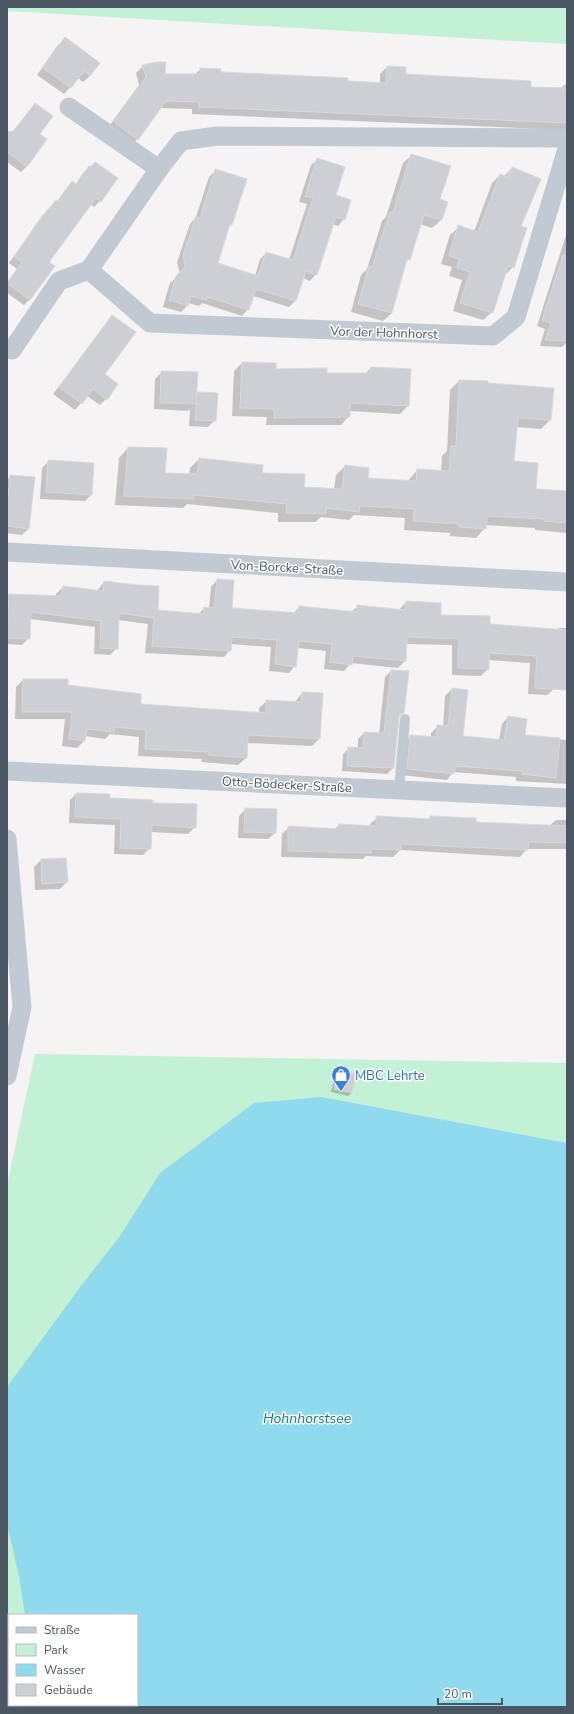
<svg xmlns="http://www.w3.org/2000/svg" width="574" height="1714" font-family="'Nunito Sans',sans-serif">
	<style>
		.green { fill: #c3f1d5; fill-rule: evenodd }
		.water { fill: #90daee }
		.shadow { fill: #0003 }
		.building { fill: #cdcfd5; stroke: #d7d9de }
		.lines { fill: none; stroke-linecap: round; stroke-linejoin: round }
		.service { stroke: #c1cad2; stroke-width: 10 }
		.minor { stroke: #c1cad2; stroke-width: 19 }
		.labels { text-anchor: middle; stroke-width: 3; stroke-linejoin: round; paint-order: stroke }
		.street-label { font-size: 13px; fill: #4a5661; stroke: #fff }
		.shop-label { font-size: 13px; fill: #366cbe; stroke: #fff; text-anchor: start }
		.water-label { font-size: 14px; font-style: italic; fill: #0c7c9b; stroke: #fff }
	</style>
	<rect width="100%" height="100%" fill="#f5f3f3"/>
	<g class="green">
		<polygon points="7,7 567,7 567,44 7,11"/>
		<path d="M35 1054 567 1063V1707H7V1185ZM9 1615H137V1705H9Z"/>
	</g>
	<polygon class="water" points="321,1097 567,1143 567,1707 89,1707 85,1705 137,1705 137,1615 25,1615 19,1576 7,1525 7,1387 81,1286 120,1236 160,1173 254,1103"/>
	<g class="shadow">
		<polygon points="65,39 90,76 83,82 78,78 64,94 37,75 58,45"/>
		<polygon points="143,66 164,75 194,75 201,69 219,73 380,84 380,74 387,67 405,75 530,88 560,89 567,83 567,130 192,114 192,109 160,108 137,139 131,146 107,129 139,85 136,73"/>
		<polygon points="35,104 39,134 27,166 21,172 7,162 7,136 12,132"/>
		<polygon points="412,155 439,200 446,202 441,220 432,228 420,224 409,259 405,263 392,313 383,321 351,312 361,275 367,269 382,221 386,217 403,163"/>
		<polygon points="318,159 344,219 338,226 332,224 316,274 310,281 303,278 295,301 289,307 253,296 248,309 242,316 202,303 199,306 188,303 187,306 181,312 163,307 170,283 180,274 177,262 190,224 196,217 209,177 216,170 231,225 228,228 217,264 255,276 260,259 266,253 289,260 307,204 299,202 311,165"/>
		<polygon points="95,163 100,201 94,207 90,204 48,262 30,299 24,305 7,293 7,282 17,269 9,263 42,216 57,202 66,189 72,183 75,185 83,173"/>
		<polygon points="512,168 520,227 513,267 505,275 492,312 483,320 453,311 462,280 449,276 452,267 441,264 450,235 459,227 474,232 492,183 500,175 503,177"/>
		<polygon points="567,232 567,342 562,347 540,346 545,329 537,326"/>
		<polygon points="112,317 104,375 106,399 100,405 87,396 75,410 53,394"/>
		<polygon points="242,363 275,370 326,374 365,374 371,368 408,406 400,414 349,411 349,416 341,425 266,425 267,417 232,416 234,371"/>
		<polygon points="162,372 195,395 197,393 215,420 208,427 189,426 190,409 188,411 154,409 155,379"/>
		<polygon points="459,381 553,389 550,420 541,429 516,427 513,462 535,489 567,492 567,533 535,530 535,528 485,525 485,528 476,538 450,536 450,533 404,530 405,518 354,515 349,520 321,517 315,522 278,522 278,513 187,504 183,508 115,505 119,458 128,448 164,474 189,475 190,468 199,459 261,474 303,488 334,489 336,475 345,466 367,479 408,481 417,470 441,472 442,456 447,451 450,390"/>
		<polygon points="49,461 91,495 85,501 40,499 42,468"/>
		<polygon points="11,476 29,528 22,535 7,533 7,480"/>
		<polygon points="217,580 231,609 293,614 299,607 351,612 358,606 399,610 406,602 440,616 489,625 556,630 559,628 567,628 567,667 554,689 547,695 528,694 530,663 488,660 488,669 481,676 452,675 452,645 405,644 405,661 398,668 351,663 344,671 324,669 326,651 298,648 295,666 289,673 269,671 271,647 231,644 230,650 224,657 145,653 148,624 118,620 117,648 110,655 94,654 95,627 30,619 29,638 22,645 7,644 7,597 9,595 56,597 56,594 63,587 97,591 104,582 157,611 198,615 204,608 209,609 211,587"/>
		<polygon points="391,671 403,712 398,718 393,768 387,774 342,771 343,754 349,748 358,748 358,739 364,733 379,734 385,677"/>
		<polygon points="23,680 67,686 140,704 259,713 259,708 267,701 295,702 302,693 319,739 312,746 247,743 246,758 238,765 201,762 202,759 138,756 139,737 110,734 105,739 85,736 84,741 77,748 62,746 65,719 15,719 16,687"/>
		<polygon points="452,689 462,737 499,740 502,724 508,717 524,736 567,740 567,784 516,781 516,777 453,772 447,780 401,775 404,742 411,736 431,737 431,733 438,726 443,727 445,696"/>
		<polygon points="76,794 152,804 195,827 188,834 151,832 150,848 143,855 114,854 115,825 69,823 70,800"/>
		<polygon points="246,809 275,833 268,839 238,838 239,816"/>
		<polygon points="431,817 475,823 549,826 556,820 567,820 567,849 527,849 520,857 400,850 393,857 366,856 363,859 281,857 282,834 289,827 335,829 339,825 370,826 370,824 377,818 428,820"/>
		<polygon points="66,859 67,882 60,889 35,890 34,867 41,860"/>
		<polygon points="338,1072 352,1093 348,1096 331,1092 335,1075"/>
	</g>
	<g class="building">
		<polygon points="65,37 100,63 90,76 84,71 71,88 43,68"/>
		<polygon points="156,62 166,62 165,74 200,74 200,68 221,69 221,72 348,78 348,81 386,83 387,66 406,67 406,74 531,81 531,87 567,88 567,123 199,107 199,102 166,101 138,140 114,122 146,77 142,65"/>
		<polygon points="35,103 53,116 40,134 47,139 27,167 7,152 7,132 14,131"/>
		<polygon points="411,154 451,166 440,199 448,202 442,220 424,215 410,260 407,259 392,313 358,304 369,266 372,267 390,212 393,212"/>
		<polygon points="317,158 345,167 336,195 351,200 345,220 336,217 317,275 306,271 296,301 256,289 249,310 207,297 206,300 191,296 188,306 169,300 176,276 185,267 183,255 196,216 200,218 215,169 247,179 232,225 230,224 218,263 258,276 266,252 293,260 313,198 305,196"/>
		<polygon points="95,162 118,178 101,202 96,198 49,262 55,266 30,300 7,283 22,262 14,257 48,209 49,209 56,200 58,201 72,181 76,184 89,166 91,167"/>
		<polygon points="512,167 541,179 521,226 527,228 514,268 508,266 493,313 460,303 470,272 457,268 459,259 449,256 458,225 478,232 500,174 507,177"/>
		<polygon points="563,255 567,255 567,341 545,340 551,323 542,320"/>
		<polygon points="112,315 136,332 105,374 118,384 107,400 93,389 82,404 59,387"/>
		<polygon points="242,362 276,363 276,369 327,368 327,373 370,373 371,367 411,369 409,406 350,403 350,417 274,418 274,409 240,408"/>
		<polygon points="161,371 198,372 196,404 160,403"/>
		<polygon points="459,380 488,381 488,383 554,388 551,420 518,418 514,461 538,463 536,489 567,491 567,523 544,521 544,519 487,516 486,529 459,527 459,524 413,521 414,509 360,506 359,512 326,508 326,514 286,513 287,504 194,495 194,499 124,496 128,447 167,448 165,473 197,474 199,458 263,465 262,473 305,474 304,487 342,489 345,465 369,468 368,478 416,481 417,469 449,471 451,446 456,446"/>
		<polygon points="197,392 218,393 216,421 195,420"/>
		<polygon points="48,460 94,463 92,495 46,492"/>
		<polygon points="10,475 35,477 29,529 7,526 7,506"/>
		<polygon points="217,579 234,580 232,608 298,613 299,606 357,612 357,605 405,610 406,601 441,603 441,615 490,616 490,624 567,630 567,690 535,688 537,656 489,653 489,669 458,668 459,639 407,637 406,661 353,656 352,665 330,662 332,644 299,641 296,667 275,664 277,640 232,637 231,651 152,646 154,618 119,613 118,649 100,648 101,621 31,612 30,639 7,638 9,594 61,596 63,586 103,591 104,581 137,585 159,586 158,610 203,614 204,607 214,608"/>
		<polygon points="391,670 409,671 404,713 400,715 399,718 394,768 347,766 348,747 363,748 364,732 384,733"/>
		<polygon points="23,679 68,679 68,685 141,694 141,704 266,713 266,700 301,702 302,692 323,693 320,739 248,735 247,758 208,755 209,752 145,749 146,730 114,727 114,732 87,729 85,741 69,739 72,712 22,712"/>
		<polygon points="452,688 468,690 463,736 504,740 508,716 527,719 525,735 560,738 556,778 522,774 522,771 455,766 454,774 407,769 410,735 436,737 437,725 448,726"/>
		<polygon points="76,793 110,794 110,798 153,800 153,803 197,804 196,828 152,825 151,849 120,848 121,819 75,817"/>
		<polygon points="245,808 277,809 276,833 244,832"/>
		<polygon points="376,816 430,819 430,816 476,818 476,822 567,826 567,843 529,842 528,850 401,844 401,850 371,849 371,853 288,851 288,826 339,829 339,824 376,826"/>
		<polygon points="66,858 68,882 42,884 41,859"/>
		<polygon points="338,1071 356,1074 352,1093 334,1089"/>
	</g>
	<g class="lines">
		<polyline class="service" points="399,790 405,719"/>
		<g class="minor">
			<polyline points="69,107 159,169"/>
			<polyline points="567,138 217,136 181,141 159,169 89,270 150,323 493,336 516,317 567,149"/>
			<polyline points="12,350 59,281 89,270"/>
			<polyline points="7,552 567,582"/>
			<polyline points="7,771 567,798"/>
			<polyline points="7,839 22,1007 7,1076"/>
		</g>
	</g>
	<defs>
		<symbol id="shop-pin" viewBox="-11 -11 22 30"><path d="M0 17L-7.5 6A9.5 9.5 0 1 1 7.5 6Z" fill="#3f7fe0" stroke="#fff"/><path d="M-5-2.5h2.3a2.7 3.5 0 0 1 5.4 0H5L5.5 6h-11ZM-1.5-2.5h3a1.5 2.3 0 0 0-3 0Z" fill="#fff"/></symbol>
	</defs>
	<g fill-rule="evenodd">
		<use href="#shop-pin" x="330" y="1064" width="22" height="30"/>
	</g>
	<g class="labels">
		<g class="street-label">
			<text transform="translate(384 332) rotate(2)" y="5">Vor der Hohnhorst</text>
			<text transform="translate(287 567) rotate(3)" y="5">Von-Borcke-Straße</text>
			<text transform="translate(287 784) rotate(3)" y="5">Otto-Bödecker-Straße</text>
		</g>
		<g class="shop-label">
			<text x="355" y="1080">MBC Lehrte</text>
		</g>
		<g class="water-label">
			<text x="307" y="1423">Hohnhorstsee</text>
		</g>
	</g>
	<rect width="574" height="1714" fill="none" stroke="#4a5661" stroke-width="16"/>
	<rect x="8" y="1614" width="130" height="92" fill="#ffffff" stroke="#b7bbc0"/>
	<rect x="16" y="1627" width="20" height="6" fill="#c1cad2" stroke="#b7bbc0"/>
	<text x="44" y="1634" font-size="12" fill="#4a5661">Straße</text>
	<rect x="16" y="1644" width="20" height="12" fill="#c3f1d5" stroke="#b7bbc0"/>
	<text x="44" y="1654" font-size="12" fill="#4a5661">Park</text>
	<rect x="16" y="1664" width="20" height="12" fill="#90daee" stroke="#b7bbc0"/>
	<text x="44" y="1674" font-size="12" fill="#4a5661">Wasser</text>
	<rect x="16" y="1684" width="20" height="12" fill="#cdcfd5" stroke="#b7bbc0"/>
	<text x="44" y="1694" font-size="12" fill="#4a5661">Gebäude</text>
	<path d="M438 1698v6h64v-6" fill="none" stroke="#4a5661" stroke-width="2"/>
	<text x="444" y="1698" font-size="12" fill="#4a5661" stroke="#ffffff" stroke-width="3" paint-order="stroke">20 m</text>
</svg>
